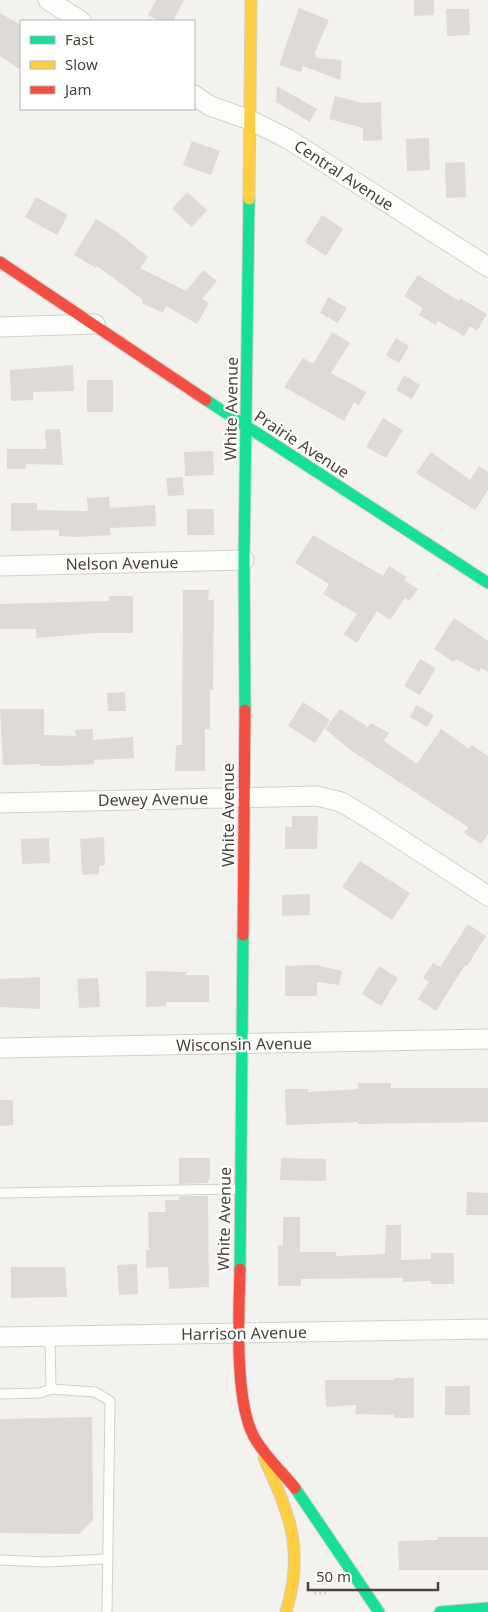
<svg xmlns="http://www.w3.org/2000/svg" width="488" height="1612" font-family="'Noto Sans',sans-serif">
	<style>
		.building { fill: #dedbd6 }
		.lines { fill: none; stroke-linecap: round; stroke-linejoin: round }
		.lane-casing { stroke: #d2d0cb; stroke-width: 11 }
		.street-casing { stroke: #d2d0cb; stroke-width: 21 }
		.fast-casing { stroke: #d3cfc5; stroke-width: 13 }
		.slow-casing { stroke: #d3cfc5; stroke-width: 13 }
		.jam-casing { stroke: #d3cfc5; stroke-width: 13 }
		.path { stroke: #d3d2cc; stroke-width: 3; stroke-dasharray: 2.5 2.5; stroke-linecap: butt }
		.lane { stroke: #fdfdfc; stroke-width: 9 }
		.street { stroke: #fdfdfc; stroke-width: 19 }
		.fast { stroke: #16e098; stroke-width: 11 }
		.slow { stroke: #ffcf43; stroke-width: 11 }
		.jam { stroke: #f24e42; stroke-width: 11 }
		.labels { text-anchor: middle; stroke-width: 4.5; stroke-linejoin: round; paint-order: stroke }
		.street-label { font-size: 16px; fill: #4b4439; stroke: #fff }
	</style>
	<rect width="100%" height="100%" fill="#f4f2ee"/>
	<g class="building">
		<polygon points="156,0 184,0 173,21 159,21 148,15"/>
		<polygon points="414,0 434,0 434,15 414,16"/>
		<polygon points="299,8 329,20 315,52 316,58 342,60 340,80 303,66 301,72 279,65"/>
		<polygon points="446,9 469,9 470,35 447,36"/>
		<polygon points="0,13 21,25 21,70 0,56"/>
		<polygon points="277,86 317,109 310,122 276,102"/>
		<polygon points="335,96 362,103 381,102 382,140 363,141 363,128 329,119"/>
		<polygon points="429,138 430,170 407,171 406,139"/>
		<polygon points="192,141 220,151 211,175 183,165"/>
		<polygon points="465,162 466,197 446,198 445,163"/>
		<polygon points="187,192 207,210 192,227 172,209"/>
		<polygon points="36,197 68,215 57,235 25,217"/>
		<polygon points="322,215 343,229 326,256 305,242"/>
		<polygon points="96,219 117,232 148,257 140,268 186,291 203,270 217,281 202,299 209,303 197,324 166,306 163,313 142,303 143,300 97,266 96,268 74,255"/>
		<polygon points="418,275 459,301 460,298 487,314 477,331 470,326 464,336 438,321 436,325 419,315 423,308 404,296"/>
		<polygon points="328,297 347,308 338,323 320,313"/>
		<polygon points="332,332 350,343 331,373 366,392 359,405 354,402 344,421 284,387 303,358 313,364"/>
		<polygon points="396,338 409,346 399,363 386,355"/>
		<polygon points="73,365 74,391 33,392 33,400 11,401 10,370"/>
		<polygon points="404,375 420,385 412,399 396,390"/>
		<rect x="87" y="380" width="26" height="32"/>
		<polygon points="383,418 403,430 386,458 366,447"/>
		<polygon points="60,429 63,465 26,464 26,469 7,469 7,449 46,449 45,430"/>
		<polygon points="213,451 214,475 185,476 184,452"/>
		<polygon points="431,452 470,480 479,466 488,472 488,490 475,510 416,473"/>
		<polygon points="183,477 184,495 168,496 166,478"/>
		<polygon points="109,497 110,508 155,505 156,526 110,528 111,535 79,537 59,536 59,530 11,531 11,503 37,503 37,510 88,511 87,498"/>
		<rect x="187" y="509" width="27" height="26"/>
		<polygon points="313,535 383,576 389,566 407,577 404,580 418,589 409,601 405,598 390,620 377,611 357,643 344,634 357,614 323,594 329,584 295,563"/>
		<polygon points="183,590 209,590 208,600 214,600 213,690 210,690 210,729 205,729 205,771 175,771 176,745 182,745"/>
		<polygon points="109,596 133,596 133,633 96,633 36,638 36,629 0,629 0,604 109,601"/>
		<polygon points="454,618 488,641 488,672 481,668 479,672 456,659 453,662 434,649"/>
		<polygon points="420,659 436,668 420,695 404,686"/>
		<polygon points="125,692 126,711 108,711 107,693"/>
		<polygon points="303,702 330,720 315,743 288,726"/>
		<polygon points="416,705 434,715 427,727 410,717"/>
		<polygon points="0,709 44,709 44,735 76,736 75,730 93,729 93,740 133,737 134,758 94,760 94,764 61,766 40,766 40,764 3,765"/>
		<polygon points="340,709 368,727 371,723 389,733 384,741 417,764 441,729 469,749 472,745 488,756 488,834 481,844 464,833 468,827 352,751 325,729"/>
		<polygon points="292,816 318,816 317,849 285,849 285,827 292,827"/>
		<polygon points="104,837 105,865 99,866 99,874 82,875 80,839"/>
		<polygon points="49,838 50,863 22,864 21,839"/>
		<polygon points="360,861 410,893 392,920 342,887"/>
		<polygon points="310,894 310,915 282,916 282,895"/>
		<polygon points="468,924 486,936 467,966 465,965 436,1011 418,999 429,982 423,978 433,963 440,967"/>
		<polygon points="316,965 342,971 339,985 317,982 317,996 285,996 285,966"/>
		<polygon points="379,966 398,978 381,1006 362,994"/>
		<polygon points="146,971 186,972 186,975 209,975 209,1002 166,1002 166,1006 146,1007"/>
		<polygon points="40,977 40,1009 0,1007 0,979"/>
		<polygon points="98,978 100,1007 79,1008 77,979"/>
		<polygon points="358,1083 391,1083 391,1088 488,1088 488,1122 358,1124 358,1122 286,1125 285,1089 308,1089 308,1092 358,1089"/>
		<polygon points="0,1100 13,1100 13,1125 0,1126"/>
		<polygon points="179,1158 210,1158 210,1180 208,1180 208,1183 179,1184"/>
		<polygon points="281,1158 326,1159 326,1181 280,1180"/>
		<polygon points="467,1192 488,1193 488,1215 466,1215"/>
		<polygon points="179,1196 208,1196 209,1287 169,1289 168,1267 146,1268 146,1250 149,1250 148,1212 166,1212 165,1200 179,1200"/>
		<polygon points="283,1217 300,1217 300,1252 336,1252 336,1256 385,1254 386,1225 401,1225 401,1260 431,1259 431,1253 454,1253 454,1284 431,1284 431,1281 403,1282 403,1278 393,1278 301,1279 301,1286 278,1286 278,1245 283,1245"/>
		<polygon points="137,1264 138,1294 119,1295 117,1265"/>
		<polygon points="11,1267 65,1267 67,1297 11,1298"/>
		<polygon points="394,1378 414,1378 414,1418 394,1418 394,1415 355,1414 356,1405 326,1407 325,1380 394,1380"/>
		<rect x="445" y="1386" width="25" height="29"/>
		<polygon points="92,1417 93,1520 79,1534 0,1533 0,1419"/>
		<polygon points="438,1537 488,1537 488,1570 399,1570 398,1541 438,1540"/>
	</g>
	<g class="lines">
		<defs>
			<g id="lane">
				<polyline points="0,1193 238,1189"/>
				<polyline points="50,1336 51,1389"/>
				<polyline points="0,1394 40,1393 51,1389 95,1392 110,1401 107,1612"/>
				<polyline points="0,1560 46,1562 106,1559"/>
			</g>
			<g id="street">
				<polyline points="48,0 81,21"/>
				<polyline points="194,95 210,106 250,120 288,139 488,267"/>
				<polyline points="0,327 95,324"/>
				<polyline points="0,566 244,560"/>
				<polyline points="0,803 317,796 341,802 368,818 488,896"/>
				<polyline points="0,1048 488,1039"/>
				<polyline points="0,1337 488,1329"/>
			</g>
			<g id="fast">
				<polyline points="206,400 488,583"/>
				<polyline points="245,710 244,560 249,199"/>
				<polyline points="240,1269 243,935"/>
				<polyline points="295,1488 379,1612"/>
				<polyline points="440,1612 488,1608"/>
			</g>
			<g id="slow">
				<polyline points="249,199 251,0"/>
				<path d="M264 1458C290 1515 305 1550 286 1612"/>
			</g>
			<g id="jam">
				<polyline points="0,262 206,400"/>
				<polyline points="243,935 245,710"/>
				<path d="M240 1269C239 1312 234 1400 254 1437 264 1455 282 1472 295 1488"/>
			</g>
		</defs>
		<use href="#lane" class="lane-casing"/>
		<use href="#street" class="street-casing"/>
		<use href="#fast" class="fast-casing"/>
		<use href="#slow" class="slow-casing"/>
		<use href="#jam" class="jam-casing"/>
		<polyline class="path" points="314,1593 326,1593"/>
		<use href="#lane" class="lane"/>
		<use href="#street" class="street"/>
		<use href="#fast" class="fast"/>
		<use href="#slow" class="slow"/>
		<use href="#jam" class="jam"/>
	</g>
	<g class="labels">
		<g class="street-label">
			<text transform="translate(344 175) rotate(33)" y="6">Central Avenue</text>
			<text transform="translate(231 409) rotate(-89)" y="6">White Avenue</text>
			<text transform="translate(302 444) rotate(33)" y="6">Prairie Avenue</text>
			<text transform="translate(122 563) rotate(-1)" y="6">Nelson Avenue</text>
			<text transform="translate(153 799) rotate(-1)" y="6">Dewey Avenue</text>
			<text transform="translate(228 815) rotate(-90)" y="6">White Avenue</text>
			<text transform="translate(244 1044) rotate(-1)" y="6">Wisconsin Avenue</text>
			<text transform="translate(224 1219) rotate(-89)" y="6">White Avenue</text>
			<text transform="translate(244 1333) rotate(-1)" y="6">Harrison Avenue</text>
		</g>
	</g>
	<rect x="20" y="20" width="175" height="90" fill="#ffffff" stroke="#b7b4b0"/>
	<rect x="30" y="36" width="25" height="8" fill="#16e098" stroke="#b7b4b0"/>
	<text x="65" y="45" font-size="15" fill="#4b4439">Fast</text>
	<rect x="30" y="61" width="25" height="8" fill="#ffcf43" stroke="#b7b4b0"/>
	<text x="65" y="70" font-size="15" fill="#4b4439">Slow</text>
	<rect x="30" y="86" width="25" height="8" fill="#f24e42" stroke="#b7b4b0"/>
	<text x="65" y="95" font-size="15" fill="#4b4439">Jam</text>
	<path d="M308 1582v8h130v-8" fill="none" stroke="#4b4439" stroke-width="2.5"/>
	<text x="316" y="1582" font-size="15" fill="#4b4439" stroke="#ffffff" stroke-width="4" paint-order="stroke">50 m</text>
</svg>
